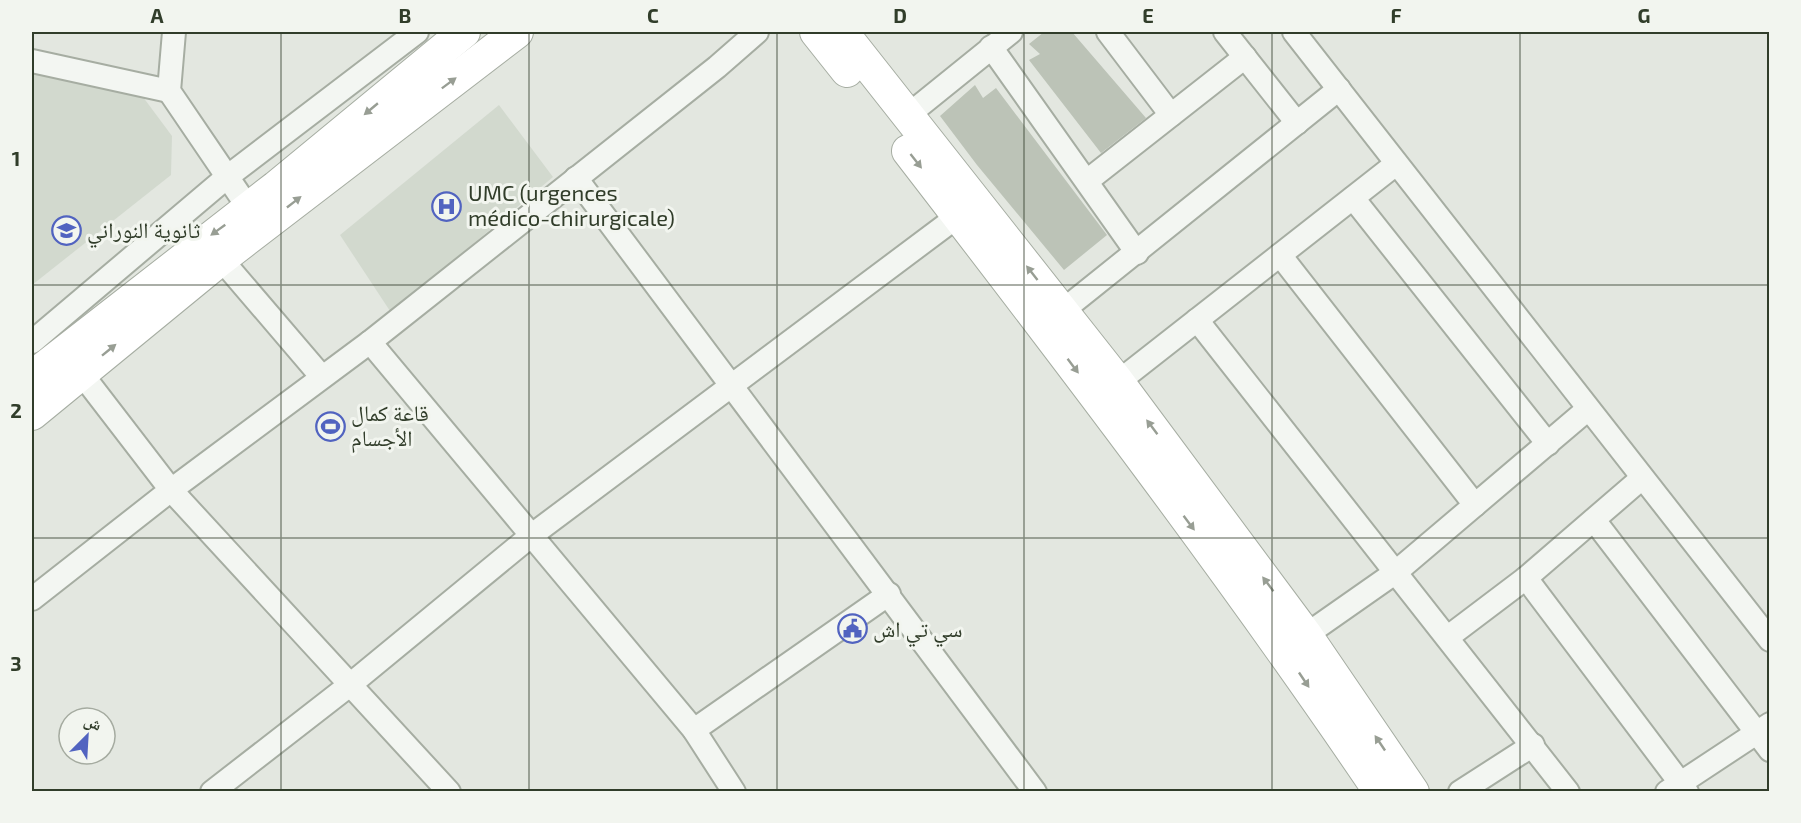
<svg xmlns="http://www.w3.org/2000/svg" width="1801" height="823" font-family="'Exo 2','Noto Naskh Arabic',sans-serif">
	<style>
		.built { fill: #d2d9ce }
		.building { fill: #bcc3b7 }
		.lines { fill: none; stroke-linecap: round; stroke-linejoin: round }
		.minor-casing { stroke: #a6ada2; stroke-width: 26 }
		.secondary-casing { stroke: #a6ada2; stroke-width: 34 }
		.minor { stroke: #f3f6f2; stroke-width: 22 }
		.secondary { stroke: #fff; stroke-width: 32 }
		.oneway { fill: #989e94 }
		.grid { fill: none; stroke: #313d2a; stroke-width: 1.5; stroke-opacity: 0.55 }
		.labels { text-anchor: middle; stroke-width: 6; stroke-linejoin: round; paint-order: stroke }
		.poi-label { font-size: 22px; fill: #313d2a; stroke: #f2f5ef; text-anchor: start }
		.neatline { fill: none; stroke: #313d2a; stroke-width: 2 }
		.grid-label { font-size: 20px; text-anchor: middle; font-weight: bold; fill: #313d2a }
	</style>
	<rect width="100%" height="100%" fill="#e3e7e0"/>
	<g class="built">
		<polygon points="32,71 140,93 172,136 171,175 32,285"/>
		<polygon points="499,105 553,177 405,301 390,311 340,235"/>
	</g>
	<g class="building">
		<polygon points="1044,32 1072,32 1146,118 1101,153 1029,60 1040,54 1029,44"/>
		<polygon points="975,85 983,98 996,88 1107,235 1064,270 977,165 940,116"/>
	</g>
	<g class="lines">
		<defs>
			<g id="minor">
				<polyline points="174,32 169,91 256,219"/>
				<polyline points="1108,32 1171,115"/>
				<polyline points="1225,32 1297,123"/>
				<polyline points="1294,32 1770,640"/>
				<polyline points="991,47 1137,253"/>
				<polyline points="32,61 169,91"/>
				<polyline points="907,116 1011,32"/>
				<polyline points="576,178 1035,792"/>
				<polyline points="1087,181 1245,57"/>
				<polyline points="1353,198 1548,444"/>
				<polyline points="1280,255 1475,505"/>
				<polyline points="221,259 321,376"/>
				<polyline points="1051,320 1339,89"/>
				<polyline points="1197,320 1568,792"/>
				<polyline points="32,342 227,177 417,32"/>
				<polyline points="370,342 694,730 734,792"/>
				<polyline points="1118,382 1396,164"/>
				<polyline points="1594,520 1770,750"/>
				<polyline points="1526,578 1687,792"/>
				<polyline points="32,599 171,490 81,373"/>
				<polyline points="1306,635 1396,572 1588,409"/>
				<polyline points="1448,637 1526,578 1642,478"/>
				<polyline points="694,730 889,594"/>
				<polyline points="212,792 351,684 532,535 958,216"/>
				<polyline points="449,792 171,490 370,342 717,67 757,32"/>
				<polyline points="1460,792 1533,745"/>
				<polyline points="1667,792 1770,724"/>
			</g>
			<g id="secondary">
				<polyline points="816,32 847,71"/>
				<polyline points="842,32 1118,382 1306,635 1413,792"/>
				<path d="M908 151C1070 361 1231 572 1380 792"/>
				<polyline points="32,377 276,187 464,32"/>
				<polyline points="32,414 221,259 517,32"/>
			</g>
		</defs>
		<use href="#minor" class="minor-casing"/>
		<use href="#secondary" class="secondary-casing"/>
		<use href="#minor" class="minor"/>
		<use href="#secondary" class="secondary"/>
	</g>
	<defs><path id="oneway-solid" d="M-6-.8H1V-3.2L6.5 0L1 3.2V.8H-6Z" transform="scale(1.5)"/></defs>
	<g class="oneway">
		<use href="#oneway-solid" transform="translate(449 83) rotate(-37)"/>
		<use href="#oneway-solid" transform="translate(371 109) rotate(140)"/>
		<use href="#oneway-solid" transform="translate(916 161) rotate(52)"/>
		<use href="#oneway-solid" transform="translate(294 202) rotate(-38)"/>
		<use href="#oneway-solid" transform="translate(218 230) rotate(144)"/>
		<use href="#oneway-solid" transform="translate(1032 273) rotate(-128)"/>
		<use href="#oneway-solid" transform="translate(109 350) rotate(-39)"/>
		<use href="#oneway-solid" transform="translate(1073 366) rotate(53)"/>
		<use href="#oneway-solid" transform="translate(1152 427) rotate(-127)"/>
		<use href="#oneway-solid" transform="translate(1189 523) rotate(53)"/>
		<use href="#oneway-solid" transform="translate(1268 584) rotate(-127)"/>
		<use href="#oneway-solid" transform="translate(1304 680) rotate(56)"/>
		<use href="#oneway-solid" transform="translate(1380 743) rotate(-124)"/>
	</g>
	<path class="grid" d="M281 32V792M529 32V792M777 32V792M1024 32V792M1272 32V792M1520 32V792M32 285H1770M32 538H1770"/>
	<defs>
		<symbol id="hospital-ring" viewBox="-11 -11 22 22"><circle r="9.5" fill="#f2f5ef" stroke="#5163c0" stroke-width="1.5"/><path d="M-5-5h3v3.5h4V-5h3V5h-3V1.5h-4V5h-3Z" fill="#5163c0"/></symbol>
		<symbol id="school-ring" viewBox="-11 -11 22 22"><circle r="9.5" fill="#f2f5ef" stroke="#5163c0" stroke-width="1.5"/><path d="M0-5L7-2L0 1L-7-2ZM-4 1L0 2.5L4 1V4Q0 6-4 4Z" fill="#5163c0"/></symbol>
		<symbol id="stadium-ring" viewBox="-11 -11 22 22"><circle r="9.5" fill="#f2f5ef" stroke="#5163c0" stroke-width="1.5"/><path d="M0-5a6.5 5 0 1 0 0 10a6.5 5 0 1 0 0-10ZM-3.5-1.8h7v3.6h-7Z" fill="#5163c0"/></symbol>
		<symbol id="civic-ring" viewBox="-11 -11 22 22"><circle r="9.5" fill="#f2f5ef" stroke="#5163c0" stroke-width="1.5"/><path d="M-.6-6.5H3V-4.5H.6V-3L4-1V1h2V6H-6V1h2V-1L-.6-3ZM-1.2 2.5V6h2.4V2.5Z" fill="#5163c0"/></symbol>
	</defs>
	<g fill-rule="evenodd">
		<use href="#hospital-ring" x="430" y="190" width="33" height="33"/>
		<use href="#school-ring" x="50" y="214" width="33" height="33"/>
		<use href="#stadium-ring" x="314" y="410" width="33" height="33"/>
		<use href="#civic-ring" x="836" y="612" width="33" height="33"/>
	</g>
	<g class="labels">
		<g class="poi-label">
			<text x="468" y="201">UMC (urgences<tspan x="468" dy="25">médico-chirurgicale)</tspan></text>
			<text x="87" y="238">ثانوية النوراني</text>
			<text x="351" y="421">قاعة كمال<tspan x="351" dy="25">الأجسام</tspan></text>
			<text x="873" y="637">سي تي اش</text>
		</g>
	</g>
	<rect width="1801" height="823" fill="none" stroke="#f2f5ef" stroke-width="66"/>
	<g transform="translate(87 736) rotate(24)"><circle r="28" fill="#f2f5ef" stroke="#a5aba0" stroke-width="1.5"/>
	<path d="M0-4.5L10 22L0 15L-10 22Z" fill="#5163c0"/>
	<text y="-9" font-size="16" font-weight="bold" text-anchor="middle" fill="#313d2a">ش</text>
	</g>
	<rect x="33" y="33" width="1735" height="757" class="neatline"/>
	<g class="grid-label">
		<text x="157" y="23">A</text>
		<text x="405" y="23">B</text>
		<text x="653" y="23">C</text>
		<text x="900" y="23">D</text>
		<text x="1148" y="23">E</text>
		<text x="1396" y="23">F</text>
		<text x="1644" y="23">G</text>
		<text x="16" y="166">1</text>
		<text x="16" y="418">2</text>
		<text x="16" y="671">3</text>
	</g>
</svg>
